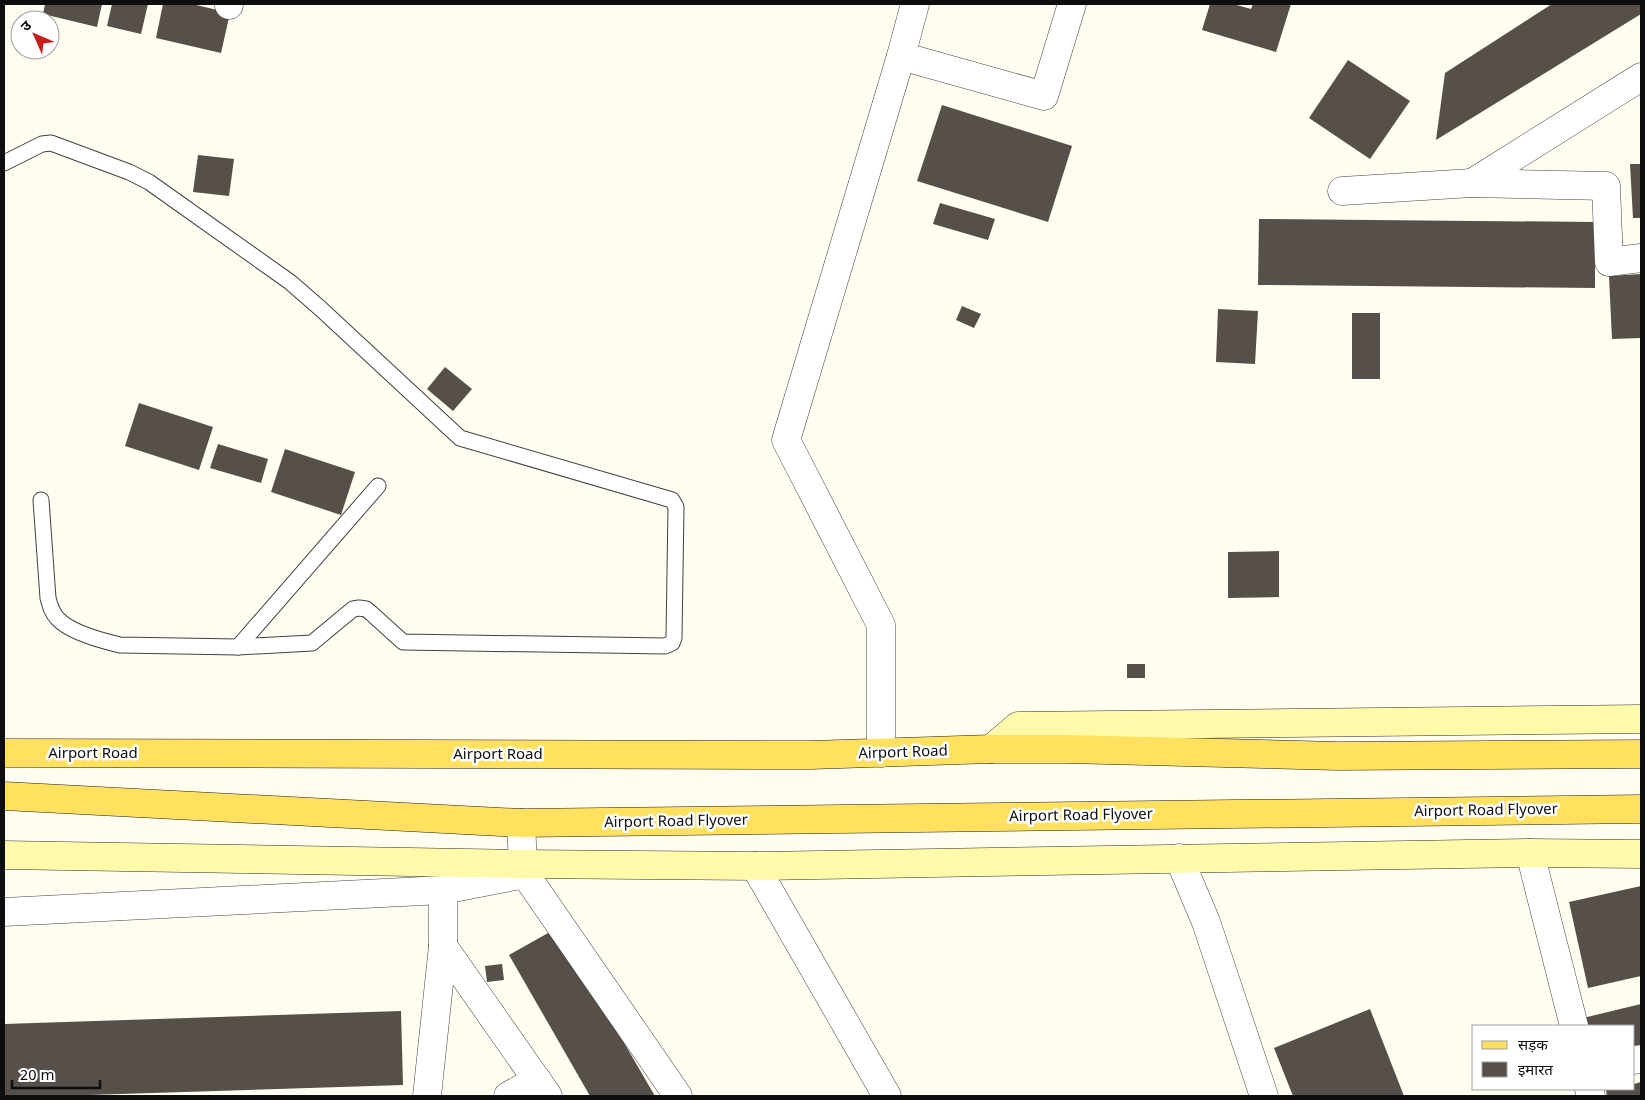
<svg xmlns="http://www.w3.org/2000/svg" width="1645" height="1100" font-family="Georgia,'Noto Sans Devanagari',serif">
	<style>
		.building { fill: #574f49 }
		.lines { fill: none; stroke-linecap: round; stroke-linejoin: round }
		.lane-casing { stroke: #414141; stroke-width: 17 }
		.street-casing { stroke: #414141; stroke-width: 29 }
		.secondary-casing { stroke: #303030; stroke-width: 29 }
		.primary-casing { stroke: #1f1f1f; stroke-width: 29 }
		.lane { stroke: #fff; stroke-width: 15 }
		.street { stroke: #fff; stroke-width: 28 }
		.secondary { stroke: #fffaaa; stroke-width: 28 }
		.primary { stroke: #ffe15f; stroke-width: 28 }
		.labels { text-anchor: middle; stroke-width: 5; stroke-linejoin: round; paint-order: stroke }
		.street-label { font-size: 15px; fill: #0e0e0e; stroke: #fff }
	</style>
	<rect width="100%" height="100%" fill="#fffdef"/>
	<g class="building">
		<polygon points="45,4 102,4 97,27 43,14"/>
		<polygon points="112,4 148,4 141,34 107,26"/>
		<polygon points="163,4 192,4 230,13 221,53 156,38"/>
		<polygon points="1210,4 1233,4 1251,9 1253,4 1291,4 1276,52 1202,30"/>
		<polygon points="1552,4 1641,4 1641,14 1436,140 1445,73"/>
		<polygon points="1348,60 1410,101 1370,159 1309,118"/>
		<polygon points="942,105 1072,146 1048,222 917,181"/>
		<polygon points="198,155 234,159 229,196 193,192"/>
		<polygon points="1630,164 1641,164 1641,218 1633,218"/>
		<polygon points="940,203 995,219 988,240 933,224"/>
		<polygon points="1259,219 1595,222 1595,288 1258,285"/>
		<polygon points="1641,274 1641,338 1612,339 1609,276"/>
		<polygon points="962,306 981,314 974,328 956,320"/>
		<polygon points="1218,309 1258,311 1255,364 1216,362"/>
		<rect x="1352" y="313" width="28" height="66"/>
		<polygon points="445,367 472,389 453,411 427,389"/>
		<polygon points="139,403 213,427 199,470 125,446"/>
		<polygon points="218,444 268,459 261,483 210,468"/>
		<polygon points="285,449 355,472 341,515 271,492"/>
		<polygon points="1279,551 1279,597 1228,598 1228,552"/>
		<rect x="1127" y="664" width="18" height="14"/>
		<polygon points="1641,886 1641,976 1588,988 1569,902"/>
		<polygon points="557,928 655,1096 590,1096 509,955"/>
		<polygon points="502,964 504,980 487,982 485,966"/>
		<polygon points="1641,1004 1641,1048 1634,1050 1634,1026 1585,1026 1583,1018"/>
		<polygon points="1370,1009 1404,1096 1293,1096 1274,1048"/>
		<polygon points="401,1011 403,1085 57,1096 4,1096 4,1024"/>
		<polygon points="1641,1082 1641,1096 1607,1096 1606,1090 1613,1089 1634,1089 1634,1084"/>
	</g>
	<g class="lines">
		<defs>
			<g id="lane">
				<path d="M4 163 42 144 51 143 129 172 149 182 290 282 321 309 460 438 672 500 676 507 674 638 672 643 665 646 403 642 371 613 366 609 359 608 353 609 312 643 238 647 120 645C103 641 70 632 58 619 52 613 50 606 48 598L41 500"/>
				<polyline points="238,647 378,486"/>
			</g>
			<g id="street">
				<polyline points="229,5 229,4"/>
				<polyline points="901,56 1044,96 1072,4"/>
				<polyline points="1472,183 1641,77"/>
				<polyline points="1342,191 1472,183 1606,186 1609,262 1641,258"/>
				<polyline points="881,753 881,625 786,440 901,56 915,4"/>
				<polyline points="521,823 523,864 525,874 678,1096"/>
				<polyline points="1530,853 1574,1026"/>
				<polyline points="1179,858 1206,922 1264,1096"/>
				<polyline points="755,866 887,1096"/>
				<polyline points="4,912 443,890 525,874"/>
				<polyline points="443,946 548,1096"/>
				<polyline points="1634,1060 1641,1059"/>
				<polyline points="1589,1089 1591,1096"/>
				<polyline points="427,1096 443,946 443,890"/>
				<polyline points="508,1096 537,1080"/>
			</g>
			<g id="secondary">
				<polyline points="991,749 1018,726 1641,719"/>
				<polyline points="4,855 523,864 755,866 1530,853 1641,854"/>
			</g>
			<g id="primary">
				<polyline points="4,753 811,755 991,749 1067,749 1338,756 1641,754"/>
				<polyline points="4,796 521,823 1641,809"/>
			</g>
		</defs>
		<use href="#lane" class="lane-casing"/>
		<use href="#street" class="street-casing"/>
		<use href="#secondary" class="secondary-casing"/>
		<use href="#primary" class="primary-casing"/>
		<use href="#lane" class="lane"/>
		<use href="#street" class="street"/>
		<use href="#secondary" class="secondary"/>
		<use href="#primary" class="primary"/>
	</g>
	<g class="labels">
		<g class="street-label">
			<text transform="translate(903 752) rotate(-2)" y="5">Airport Road</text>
			<text x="93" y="758">Airport Road</text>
			<text x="498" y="759">Airport Road</text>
			<text transform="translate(1486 810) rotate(-1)" y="5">Airport Road Flyover</text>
			<text transform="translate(1081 815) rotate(-1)" y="5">Airport Road Flyover</text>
			<text transform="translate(676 821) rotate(-1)" y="5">Airport Road Flyover</text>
		</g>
	</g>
	<rect width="1645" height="1100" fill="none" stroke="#0e0e0e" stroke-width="10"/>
	<rect x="1472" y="1025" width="162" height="65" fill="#ffffff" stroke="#9f9f9f"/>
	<rect x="1482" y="1041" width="25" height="8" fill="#ffe15f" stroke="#9f9f9f"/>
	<text x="1518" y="1050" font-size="15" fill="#0e0e0e">सड़क</text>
	<rect x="1482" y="1062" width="25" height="15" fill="#574f49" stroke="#9f9f9f"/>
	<text x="1518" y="1075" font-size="15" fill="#0e0e0e">इमारत</text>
	<g transform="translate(35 35) rotate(315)"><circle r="24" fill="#ffffff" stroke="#9f9f9f"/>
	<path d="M0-4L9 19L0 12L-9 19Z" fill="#c91c1a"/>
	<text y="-8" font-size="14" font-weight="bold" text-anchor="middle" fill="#0e0e0e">उ</text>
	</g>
	<path d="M12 1080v8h88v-8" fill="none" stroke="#0e0e0e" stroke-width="2.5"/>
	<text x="20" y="1080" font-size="15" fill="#0e0e0e" stroke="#ffffff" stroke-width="4" paint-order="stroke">20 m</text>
</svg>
